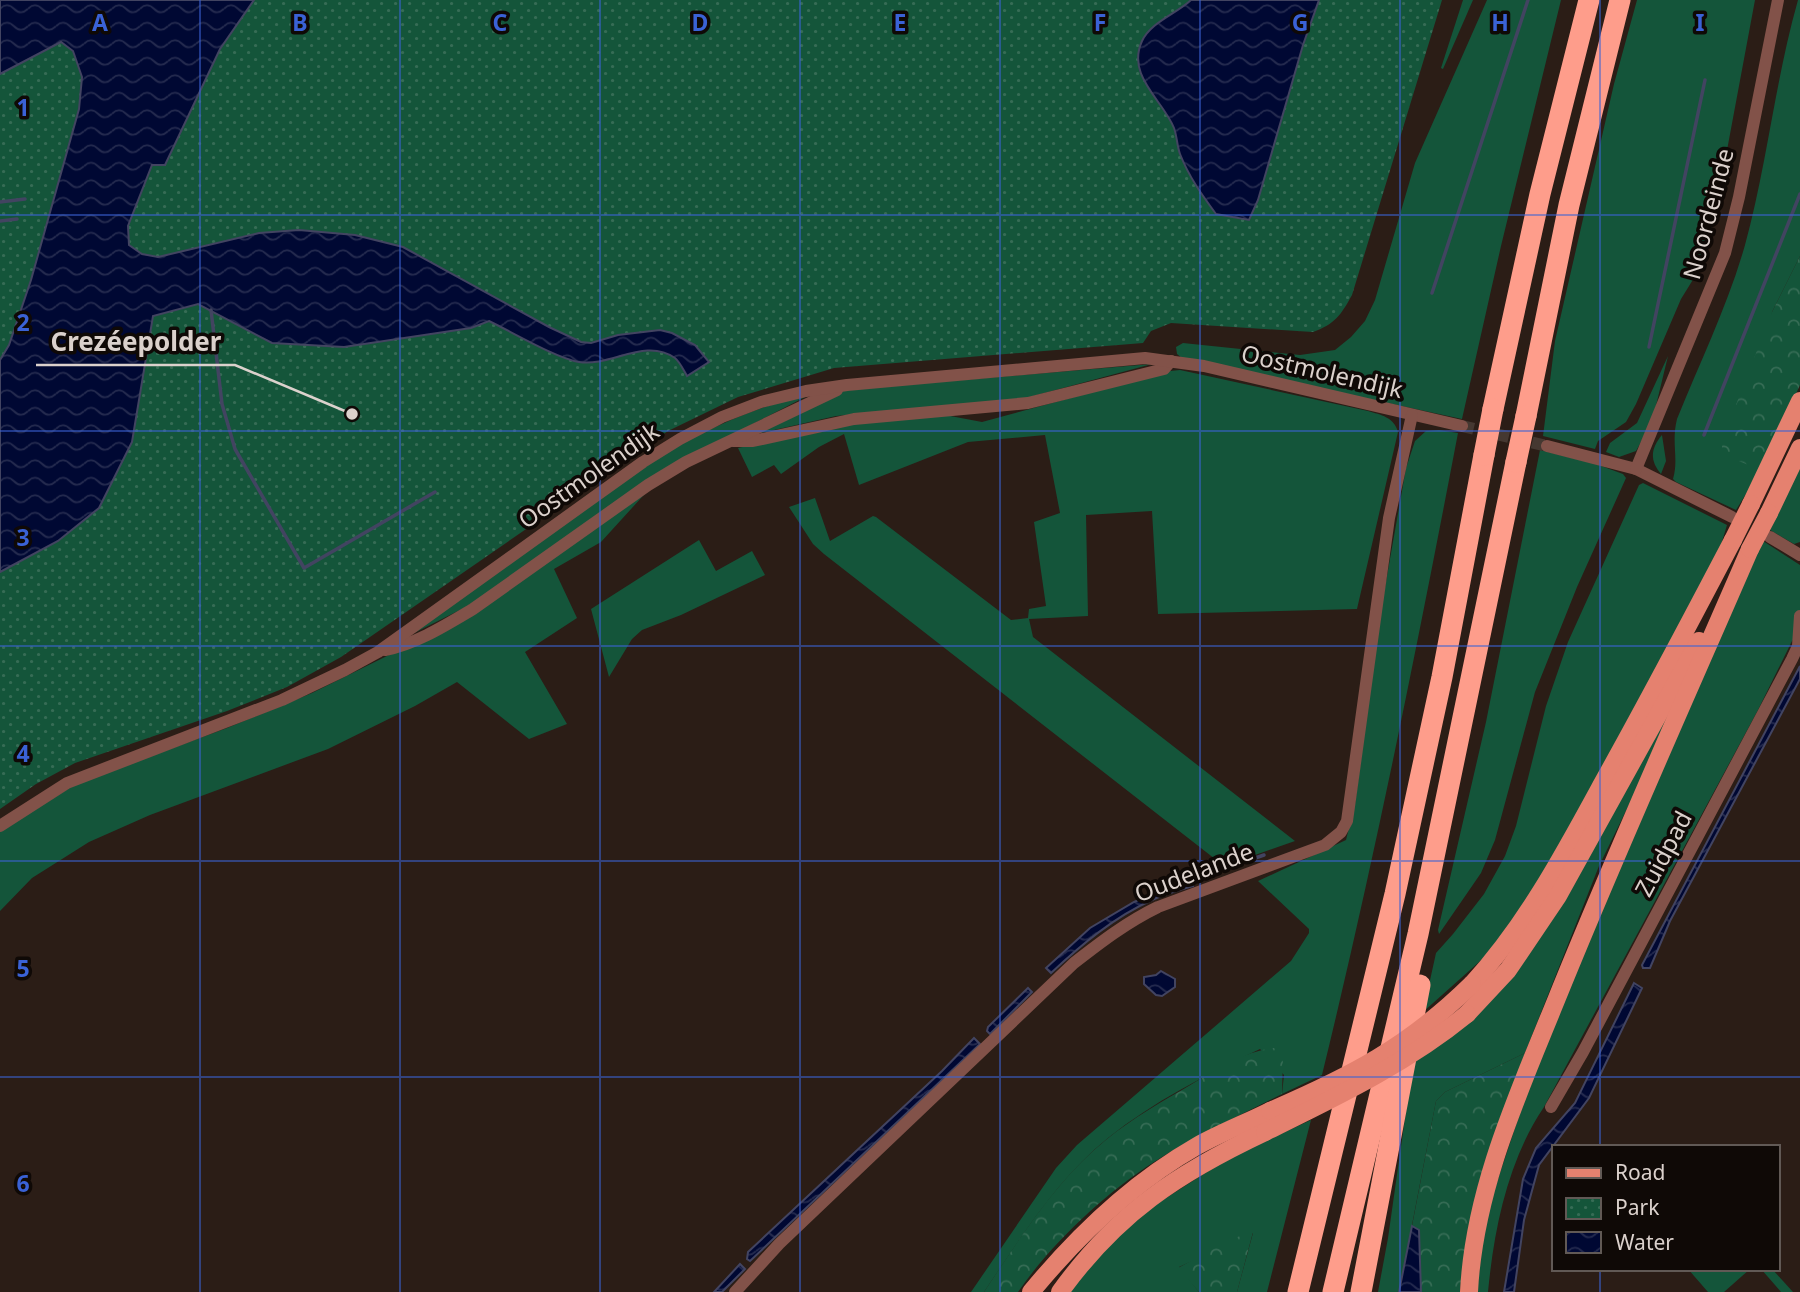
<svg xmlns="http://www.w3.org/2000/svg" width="1800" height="1292" font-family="'Noto Sans',sans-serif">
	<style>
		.grass { fill: #14553a }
		.forest { fill: url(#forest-crowns) }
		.park { fill: url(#park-dots) }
		.water { fill: url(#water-waves); stroke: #424461; stroke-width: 2 }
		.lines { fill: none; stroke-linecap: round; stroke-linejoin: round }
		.stream { stroke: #424461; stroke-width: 3.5 }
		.street-tunnel { stroke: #453831; stroke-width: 12; stroke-dasharray: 12 6; stroke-linecap: butt }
		.street { stroke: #825249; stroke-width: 12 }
		.primary { stroke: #e5816f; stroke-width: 18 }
		.highway { stroke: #fe9d8b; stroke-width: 21 }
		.primary-bridge { stroke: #e5816f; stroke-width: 18 }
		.highway-bridge { stroke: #fe9d8b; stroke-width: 21 }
		.grid { fill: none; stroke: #3a62d6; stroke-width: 2; stroke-opacity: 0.55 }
		.labels { text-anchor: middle; stroke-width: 7; stroke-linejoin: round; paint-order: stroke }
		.street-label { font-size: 24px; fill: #dbd1cc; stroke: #0f0906 }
		.grid-label { font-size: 23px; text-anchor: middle; font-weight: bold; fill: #3a62d6; stroke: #0f0906; stroke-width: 7; stroke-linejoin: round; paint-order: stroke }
		.leader { fill: none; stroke: #dbd1cc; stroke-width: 2.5 }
		.callout-dot { fill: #dbd1cc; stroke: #0f0906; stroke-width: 2.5 }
		.callout-label { font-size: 26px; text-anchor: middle; font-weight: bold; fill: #dbd1cc; stroke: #0f0906; stroke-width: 7; stroke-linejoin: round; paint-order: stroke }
	</style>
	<defs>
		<pattern id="forest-crowns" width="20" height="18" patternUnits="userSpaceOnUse" patternTransform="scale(1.75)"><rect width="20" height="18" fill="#14553a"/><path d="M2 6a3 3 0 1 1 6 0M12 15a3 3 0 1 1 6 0" fill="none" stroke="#366c55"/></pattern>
		<pattern id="park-dots" width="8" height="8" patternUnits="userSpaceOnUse" patternTransform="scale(1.75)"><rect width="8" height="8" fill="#14553a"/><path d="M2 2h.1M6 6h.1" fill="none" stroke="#366c55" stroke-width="1.8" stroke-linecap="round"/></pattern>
		<pattern id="water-waves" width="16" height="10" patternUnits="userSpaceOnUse" patternTransform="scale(1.75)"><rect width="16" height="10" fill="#000833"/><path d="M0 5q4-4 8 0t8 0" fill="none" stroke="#252b4f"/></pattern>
	</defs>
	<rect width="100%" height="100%" fill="#2b1d16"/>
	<g class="grass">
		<polygon points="1463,0 1473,0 1443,69 1441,68"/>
		<polygon points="1487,0 1561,0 1501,246 1462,419 1183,359 1177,354 1176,347 1183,343 1300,355 1335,350 1351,337 1365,321 1375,300 1415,163"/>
		<polygon points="1637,0 1755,0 1714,220 1694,278 1681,299 1636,404 1626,422 1598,441 1595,449 1543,436 1555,341 1614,84"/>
		<path d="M1798 0H1800V256L1772 312 1761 470 1736 510 1676 482 1673 479C1679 458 1671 443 1677 419 1700 362 1728 305 1745 245 1767 165 1775 81 1798 0Z"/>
		<polygon points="1668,356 1652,422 1636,451 1619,457 1606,452 1610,443 1637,423"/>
		<polygon points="1152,364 1026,398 836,416 748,436 844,390"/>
		<path d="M1180 370 1368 411C1381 415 1394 417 1398 432L1357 609 1158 614 1152 511 1086 515 1088 616 1029 619 1033 637 1295 841 1224 866 824 554 813 544 789 507 815 498 830 541 873 516 876 517 1011 620 1028 618 1029 609 1046 606 1034 522 1060 513 1045 435 968 442 859 485 844 434 819 447 781 474 774 465 752 477 738 448 845 424 945 415 982 422 1170 371Z"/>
		<path d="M811 394 741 430 472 604 408 636 644 467C696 433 750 408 811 394Z"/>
		<path d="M1439 430 1458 433C1417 648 1374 862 1322 1075L1282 1094 1284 1075 1260 1049C1207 1074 1153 1102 1108 1138 1057 1179 1020 1239 984 1292H971L1056 1168 1077 1145 1291 961 1309 933V929L1258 881 1346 840 1355 804 1381 610 1406 468 1415 441 1426 431Z"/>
		<path d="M1662 435 1666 461 1661 474C1650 461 1650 449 1662 435Z"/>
		<polygon points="1540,450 1596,464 1623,474 1626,478 1577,587 1535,692 1495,840 1481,873 1439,934 1438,930 1486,722"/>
		<polygon points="1800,466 1800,542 1794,544 1770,530"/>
		<polygon points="1643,483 1727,525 1715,565 1521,914 1488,954 1423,1012 1436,953 1453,934 1484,894 1505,856 1516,826 1546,706 1568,642 1639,485"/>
		<polygon points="652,486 601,542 554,569 577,618 525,652 567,724 529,739 457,682 415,706 328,749 150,815 89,842 32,878 0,911 0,830 78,783 227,728 312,693 476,612"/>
		<polygon points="699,540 716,571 752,551 765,575 681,615 642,630 632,639 609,677 591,609"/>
		<path d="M1763 541 1800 565V633L1792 641 1758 710 1544 1107C1508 1160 1494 1229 1488 1292H1477L1483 1238 1492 1197 1535 1068 1615 867Z"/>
		<polygon points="1690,669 1643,776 1599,866 1525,1053 1445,1092 1436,1101 1399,1292 1378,1292 1388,1238 1413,1062 1479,1010"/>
		<polygon points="1311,1120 1267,1292 1237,1292 1253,1233 1179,1267 1199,1292 1069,1292 1114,1240 1155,1205 1232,1156"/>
		<polygon points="1688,1269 1750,1269 1724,1292 1708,1292"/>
		<polygon points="1761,1269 1772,1269 1793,1292 1781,1292"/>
	</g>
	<g class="forest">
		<polygon points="1800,256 1800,385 1761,470 1731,458 1722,449 1722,441 1772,312"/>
		<path d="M1274 1048 1283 1055 1282 1094C1239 1116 1194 1136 1154 1162 1104 1194 1051 1244 1018 1292H984C1020 1238 1056 1180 1107 1139 1133 1118 1163 1101 1192 1084 1217 1069 1245 1051 1274 1048Z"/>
		<path d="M1525 1053C1497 1131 1467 1209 1460 1292H1421L1419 1230 1412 1226 1436 1101 1445 1092Z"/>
		<polygon points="1253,1232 1237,1292 1199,1292 1178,1268 1231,1239"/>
	</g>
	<path class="park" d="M0 0H1442L1352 295C1341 315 1335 324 1313 332L1171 323 1151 331 1143 343 834 368 738 397 668 431 341 657 287 687 227 711 75 763 36 784 0 809Z"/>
	<g class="water">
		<path d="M0 0H254L220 49 165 165H152L128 226 129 245 142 254 158 257 259 233 299 230 355 235 403 247 549 327 581 342 591 343 618 335 660 330 672 333 695 345 709 362 687 376C684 371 680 362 675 358 645 337 611 367 579 362 556 358 512 332 489 321L471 328 344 347 272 343 198 304 153 316 132 442 99 508 58 541 0 572V360L9 345 31 280 79 109 82 77 73 51 61 42 0 74Z"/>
		<path d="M1191 0H1319L1303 45 1258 200 1249 220 1216 214C1202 195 1189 177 1180 154 1177 146 1177 136 1174 128 1163 100 1126 76 1142 41 1151 22 1176 14 1191 0Z"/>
		<polygon points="1800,666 1800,679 1670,921 1650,968 1643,968 1642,965"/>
		<path d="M1191 878 1193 886C1179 890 1165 894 1152 900 1114 917 1081 945 1051 973L1046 968 1090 928 1134 902Z"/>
		<polygon points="1161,971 1175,979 1175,987 1162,996 1156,995 1144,984 1144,977 1156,975"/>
		<polygon points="1634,983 1642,988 1589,1098 1539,1165 1524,1220 1514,1292 1504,1292 1523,1179 1536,1148 1575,1103"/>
		<polygon points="1028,988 1032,992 990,1034 987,1031 988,1027"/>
		<polygon points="974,1038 980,1044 750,1261 747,1259 748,1252 942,1071"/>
		<polygon points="1412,1226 1419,1230 1421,1292 1399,1292"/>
		<polygon points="740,1264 745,1269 722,1292 714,1292"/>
	</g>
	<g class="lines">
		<g class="stream">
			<polyline points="0,202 25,199"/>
			<polyline points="0,221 17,219"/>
			<polyline points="1432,293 1528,0"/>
			<polyline points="211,310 222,404 235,449 304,568 435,492"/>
			<polyline points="1649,347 1705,80"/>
			<polyline points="1704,435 1800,194"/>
			<polyline points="1209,874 1264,855"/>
		</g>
		<polyline class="street-tunnel" points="1462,426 1547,446"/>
		<g class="street">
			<polyline points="733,441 753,441 854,419 1028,403 1164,369 1171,361"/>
			<polyline points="1547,446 1636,469 1732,517"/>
			<polyline points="1636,469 1725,253 1739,197 1778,0"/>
			<polyline points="1770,537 1800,555"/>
			<path d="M385 650C416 644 446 625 473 609L648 485 686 462 837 390"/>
			<polyline points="0,826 67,783 282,700 345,670 378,652 643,462 680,439 722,417 761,402 806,391 847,385 1145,358 1204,366 1462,426"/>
			<polyline points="1551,1107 1583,1052 1792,659 1798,646 1800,616"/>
			<path d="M735 1292 779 1244 1074 963C1101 942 1127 922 1158 907L1325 845 1341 832 1347 821 1389 518 1412 415"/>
		</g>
		<g class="primary">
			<polyline points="1751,504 1800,401"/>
			<polyline points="1769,513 1800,448"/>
			<path d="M1472 984C1526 925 1564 854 1602 784 1647 704 1690 622 1733 540"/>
			<polyline points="1467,1014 1508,970 1558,896 1699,641"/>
			<path d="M1031 1292C1078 1235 1132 1183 1197 1146 1220 1133 1246 1123 1270 1111"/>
			<path d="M1060 1292C1117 1213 1178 1173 1265 1132"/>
			<path d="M1469 1292C1474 1189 1519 1092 1557 998 1618 847 1685 699 1750 549"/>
		</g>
		<g class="highway">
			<polyline points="1493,409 1540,194 1589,0"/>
			<polyline points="1526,416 1569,205 1620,0"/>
			<polyline points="1298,1292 1395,894 1442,677 1484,455"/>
			<polyline points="1333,1292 1418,934 1516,462"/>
			<polyline points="1361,1292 1420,985"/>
		</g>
		<g class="primary-bridge">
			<polyline points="1733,540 1751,504"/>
			<polyline points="1750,549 1769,513"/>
			<path d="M1270 1111C1351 1076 1408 1047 1472 984"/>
			<path d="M1265 1132C1336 1097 1406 1064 1467 1014"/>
		</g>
		<g class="highway-bridge">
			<polyline points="1484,455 1493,409"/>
			<polyline points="1516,462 1526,416"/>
		</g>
	</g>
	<path class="grid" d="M200 0V1292M400 0V1292M600 0V1292M800 0V1292M1000 0V1292M1200 0V1292M1400 0V1292M1600 0V1147M0 215H1800M0 431H1800M0 646H1800M0 861H1800M0 1077H1800M1600 1269V1292"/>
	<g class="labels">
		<g class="street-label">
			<text transform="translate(1709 214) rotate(-75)" y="8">Noordeinde</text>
			<text transform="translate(1322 372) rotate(13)" y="8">Oostmolendijk</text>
			<text transform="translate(589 476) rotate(-35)" y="8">Oostmolendijk</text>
			<text transform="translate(1664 854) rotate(-62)" y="8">Zuidpad</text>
			<text transform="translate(1194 873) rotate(-21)" y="8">Oudelande</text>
		</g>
	</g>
	<g class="grid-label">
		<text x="100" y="31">A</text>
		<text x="300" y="31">B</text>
		<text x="500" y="31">C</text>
		<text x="700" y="31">D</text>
		<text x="900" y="31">E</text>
		<text x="1100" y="31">F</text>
		<text x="1300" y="31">G</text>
		<text x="1500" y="31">H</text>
		<text x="1700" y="31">I</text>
		<text x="23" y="116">1</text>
		<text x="23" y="331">2</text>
		<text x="23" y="546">3</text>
		<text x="23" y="762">4</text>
		<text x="23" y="977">5</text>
		<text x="23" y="1192">6</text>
	</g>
	<path class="leader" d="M352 414L235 365H36"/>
	<circle class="callout-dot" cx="352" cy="414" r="7"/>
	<g class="callout-label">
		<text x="136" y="351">Crezéepolder</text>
	</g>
	<rect x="1552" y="1145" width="228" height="126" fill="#0f0906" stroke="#615955" stroke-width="2"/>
	<rect x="1566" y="1168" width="35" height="10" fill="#e5816f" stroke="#615955" stroke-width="2"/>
	<text x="1615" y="1180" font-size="21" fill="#dbd1cc">Road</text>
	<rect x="1566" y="1198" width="35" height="21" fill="url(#park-dots)" stroke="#615955" stroke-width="2"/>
	<text x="1615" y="1215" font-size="21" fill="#dbd1cc">Park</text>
	<rect x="1566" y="1232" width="35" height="21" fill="url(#water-waves)" stroke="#615955" stroke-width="2"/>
	<text x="1615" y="1250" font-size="21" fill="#dbd1cc">Water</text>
</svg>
